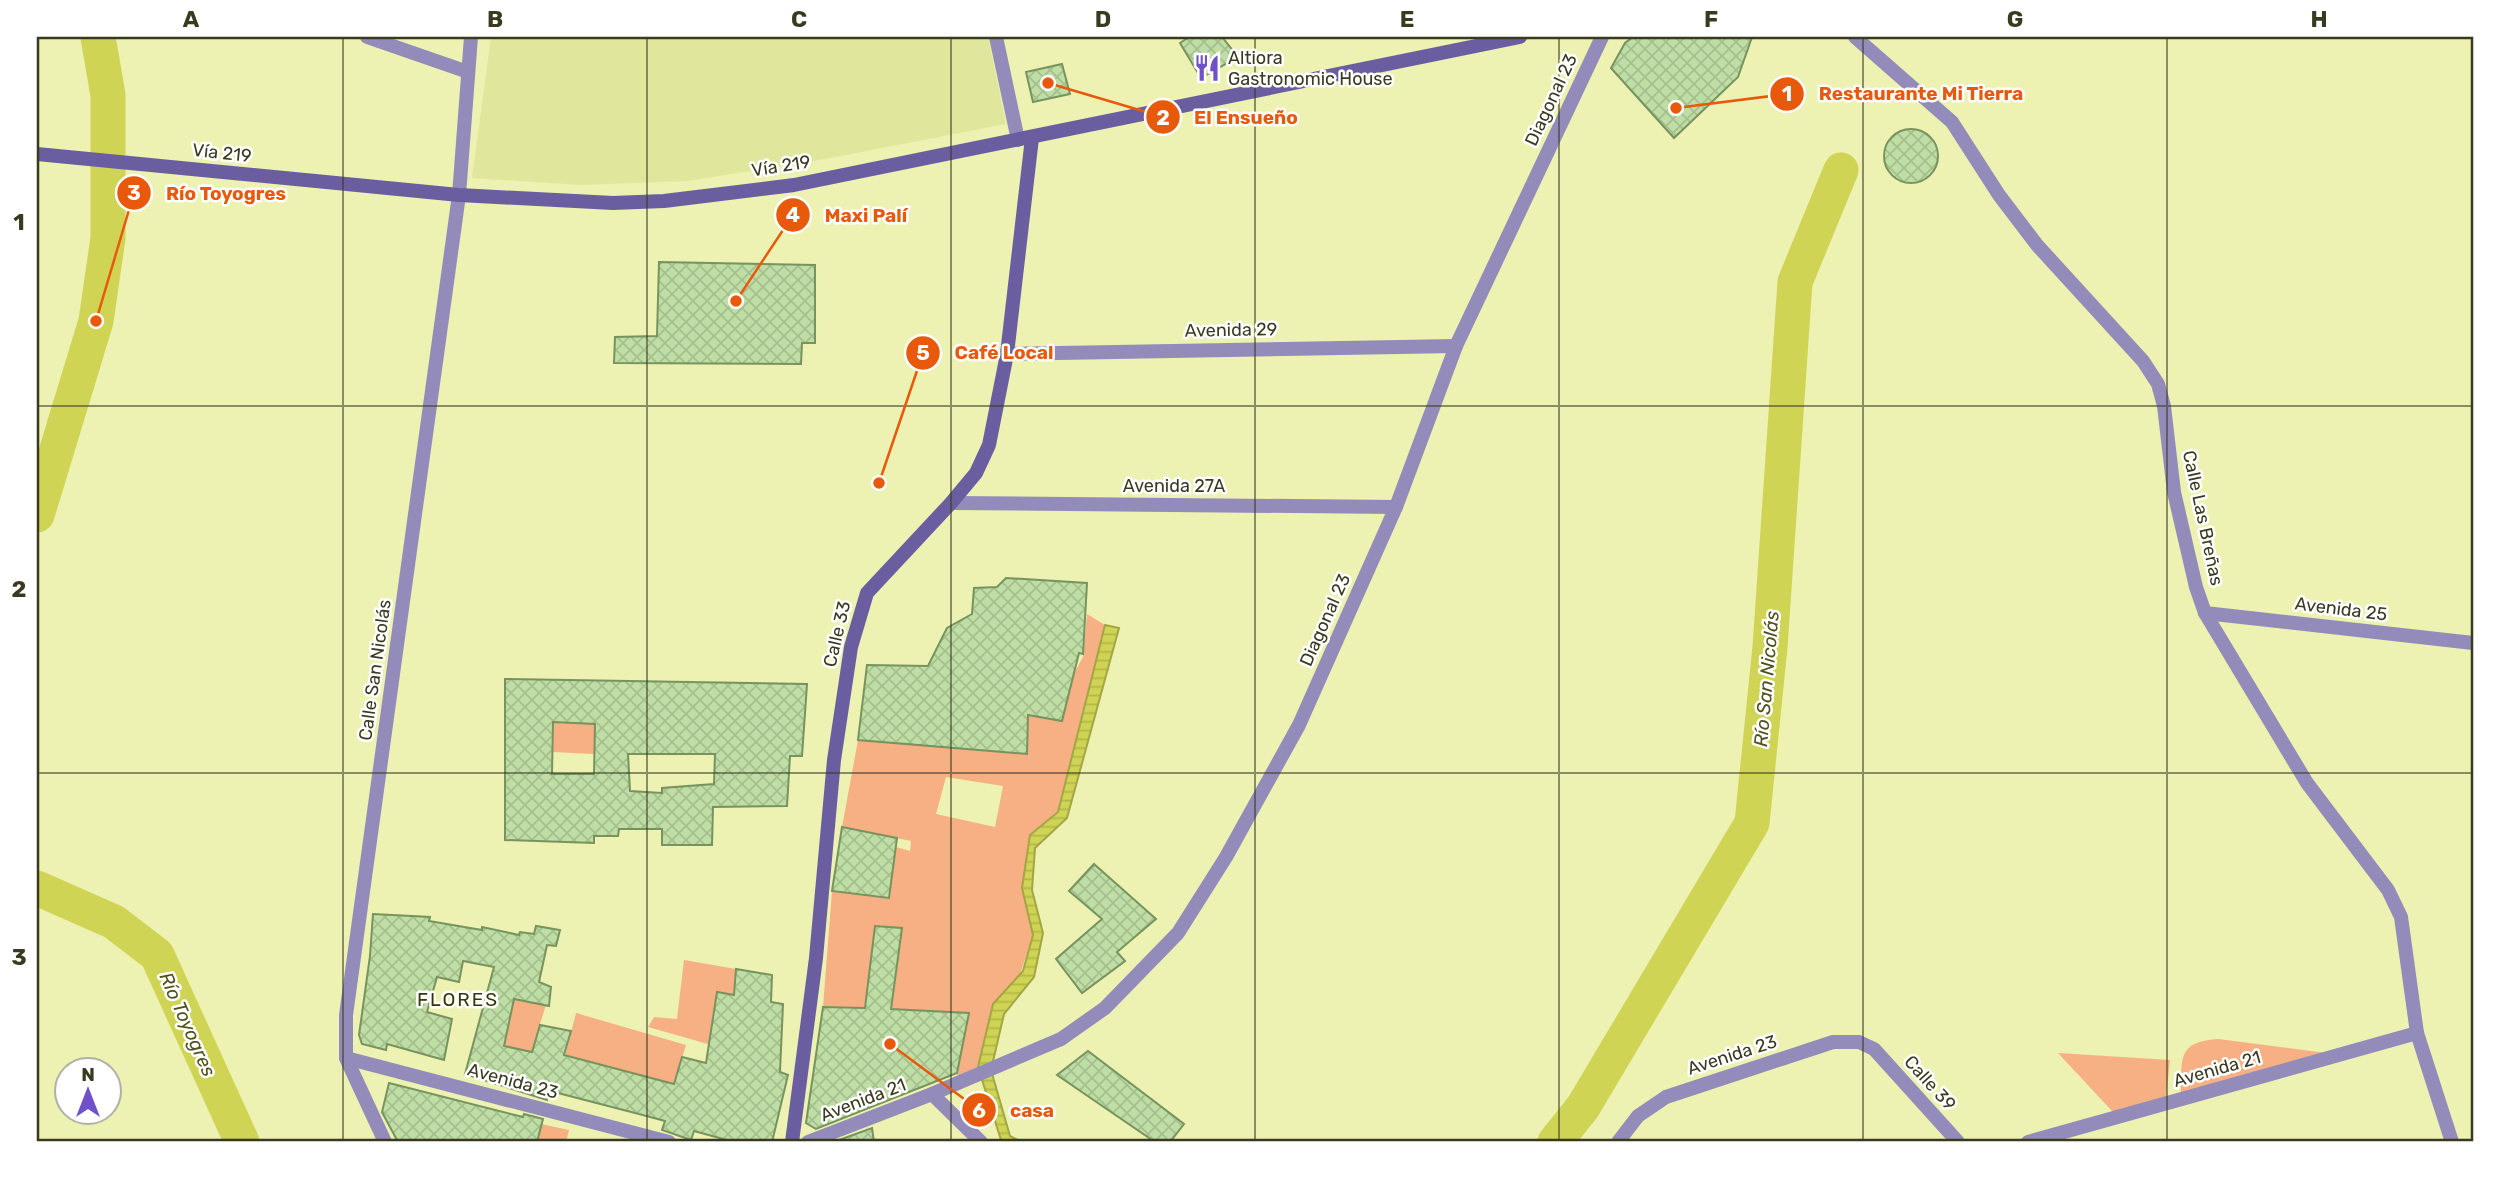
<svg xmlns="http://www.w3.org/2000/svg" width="2510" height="1179" font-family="Rubik,sans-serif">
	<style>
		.built { fill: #e1e69d }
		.green { fill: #f7af84; fill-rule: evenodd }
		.water { fill: url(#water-rules); stroke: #a2a644; stroke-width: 2 }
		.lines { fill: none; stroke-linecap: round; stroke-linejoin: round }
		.river { stroke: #cfd454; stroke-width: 35 }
		.building { fill: url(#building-cross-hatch); stroke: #77935e; stroke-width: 2; fill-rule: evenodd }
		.street { stroke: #938cba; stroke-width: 14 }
		.secondary { stroke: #6b5ea0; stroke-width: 14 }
		.grid { fill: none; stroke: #393a20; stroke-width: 2; stroke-opacity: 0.55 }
		.labels { text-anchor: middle; stroke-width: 5; stroke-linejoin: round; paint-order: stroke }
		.poi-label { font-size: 18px; fill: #393a20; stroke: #fff; text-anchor: start }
		.street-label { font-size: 18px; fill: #393a20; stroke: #fff }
		.water-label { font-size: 19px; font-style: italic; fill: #4f511e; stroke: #fff }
		.neighbourhood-label { font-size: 19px; letter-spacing: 2px; fill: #353605; stroke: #fff }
		.leader { fill: none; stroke: #e8590c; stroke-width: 2.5 }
		.callout-dot { fill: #e8590c; stroke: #fff; stroke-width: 2.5 }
		.mark-label { font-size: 21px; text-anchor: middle; font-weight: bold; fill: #fff }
		.callout-label { font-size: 19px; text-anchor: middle; font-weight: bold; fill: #e8590c; stroke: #fff; stroke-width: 5; stroke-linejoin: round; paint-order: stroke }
		.neatline { fill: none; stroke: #393a20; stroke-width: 2.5 }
		.grid-label { font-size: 23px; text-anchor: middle; font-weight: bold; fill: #393a20 }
	</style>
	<defs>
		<pattern id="water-rules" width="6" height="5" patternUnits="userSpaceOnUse" patternTransform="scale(1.75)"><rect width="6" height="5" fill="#cfd454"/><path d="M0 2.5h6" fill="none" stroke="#b2b749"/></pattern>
		<pattern id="building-cross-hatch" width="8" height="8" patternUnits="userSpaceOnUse" patternTransform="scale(1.75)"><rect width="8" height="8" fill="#bfdea5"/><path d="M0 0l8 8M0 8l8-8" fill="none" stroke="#a5bf8e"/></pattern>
	</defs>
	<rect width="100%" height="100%" fill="#edf1b1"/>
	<polygon class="built" points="491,37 988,37 1006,124 825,159 688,181 581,185 472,178"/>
	<g class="green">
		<path d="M1087 614 1105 625 1058 812 1030 835 1022 888 1033 935 1020 974 993 1004 978 1067 957 1076 969 1013 891 1009 902 928 875 925 865 1008 823 1007 832 891 889 898 896 847 910 851 911 841 842 827 858 740 1026 754 1028 715 1072 677 1083 657ZM946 777 1003 786 995 827 936 814Z"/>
		<polygon points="554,680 595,724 594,754 553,752"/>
		<polygon points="684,960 736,969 729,1050 648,1027 654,1017 677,1019"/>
		<polygon points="514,999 546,1005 531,1052 504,1046"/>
		<polygon points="576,1013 686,1045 674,1084 565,1056"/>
		<path d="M2218 1039 2326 1053 2181 1093C2182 1058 2177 1042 2218 1039Z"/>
		<polygon points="2058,1053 2170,1060 2166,1098 2113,1112"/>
		<polygon points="541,1124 569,1130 566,1142 537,1142"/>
	</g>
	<polygon class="water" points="1105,625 1119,628 1067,818 1035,848 1032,890 1043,933 1034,977 1004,1014 991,1070 1010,1136 1022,1142 1001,1140 978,1067 993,1004 1023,971 1033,935 1022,888 1030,835 1058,812"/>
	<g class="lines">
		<g class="river">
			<polyline points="37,515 96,321 108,238 108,95 98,37"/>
			<polyline points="37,888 114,922 157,955 242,1142"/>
			<polyline points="1555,1142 1583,1107 1752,823 1770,647 1795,282 1841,170"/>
		</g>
	</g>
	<g class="building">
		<polygon points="1189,37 1222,37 1238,57 1201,78 1180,43"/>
		<polygon points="1633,37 1752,37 1738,77 1674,138 1611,68 1625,43"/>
		<polygon points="1062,64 1070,94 1033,102 1026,72"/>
		<circle cx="1911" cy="156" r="27"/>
		<polygon points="659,262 815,265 815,343 802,343 801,364 614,363 615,337 657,336"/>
		<polygon points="1006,578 1087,583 1083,654 1079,653 1062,721 1028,715 1027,754 858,740 867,665 928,666 947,628 972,614 974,588 997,587"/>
		<path d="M505 679 807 684 802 756H790L787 806 713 807 712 845H662V829H619L618 836H594V843L505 840ZM553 722 595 724 594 774H552ZM628 754H715L714 784 662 788V793L630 791Z"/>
		<polygon points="842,827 897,838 889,898 832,891"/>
		<polygon points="1094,864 1156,919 1117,952 1125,961 1082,993 1056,959 1102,919 1069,891"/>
		<polygon points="373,914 430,917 429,921 482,930 482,927 519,935 520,932 534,934 536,926 560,930 556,946 547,945 539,982 551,987 549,1006 514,999 504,1046 532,1052 540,1025 571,1031 564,1055 674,1084 682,1057 706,1063 717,992 734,995 736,969 772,975 771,1002 783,1004 780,1072 788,1075 772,1142 734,1142 694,1131 691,1140 662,1130 665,1121 639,1114 554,1092 552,1098 548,1097 547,1100 465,1074 494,967 463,961 459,982 437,977 427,1012 452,1019 444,1060 387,1044 386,1050 362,1044 359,1035 370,956"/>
		<polygon points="875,926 902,928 891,1009 969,1013 957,1073 816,1129 806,1123 823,1007 865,1008"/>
		<polygon points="1088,1051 1184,1124 1170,1142 1155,1142 1057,1075"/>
		<polygon points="389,1083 523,1117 524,1114 543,1119 537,1142 398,1142 382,1112"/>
		<polygon points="872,1128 874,1142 839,1140"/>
	</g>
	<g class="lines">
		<g class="street">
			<polyline points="367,37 468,72"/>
			<polyline points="996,37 1018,140"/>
			<polyline points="1855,37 1952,122 1999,195 2037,245 2143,361 2158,384 2164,406 2174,492 2196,587 2205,613 2307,783 2388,890 2401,917 2417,1033 2452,1142"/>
			<polyline points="1007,354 1456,346"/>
			<polyline points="951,503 1396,507"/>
			<polyline points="2205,613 2473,643"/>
			<polyline points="346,1058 669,1142"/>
			<polyline points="932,1094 981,1142"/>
			<polyline points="385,1142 346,1058 346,1015 459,195 471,37"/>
			<polyline points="808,1142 932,1094 1061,1039 1105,1008 1178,933 1226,857 1299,725 1396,507 1456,346 1602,37"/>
			<polyline points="1618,1142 1638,1116 1666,1097 1833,1042 1859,1042 1874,1049 1958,1142"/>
			<polyline points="2028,1142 2417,1033"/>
		</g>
		<g class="secondary">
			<polyline points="37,154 459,195 613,203 664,201 794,185 1520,37"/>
			<polyline points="792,1142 816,958 834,760 851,647 867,593 951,503 976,473 989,445 1007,354 1032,138"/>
		</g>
	</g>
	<path class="grid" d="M343 37V1142M647 37V1142M951 37V1142M1255 37V1142M1559 37V1142M1863 37V1142M2167 37V1142M37 406H2473M37 773H2473"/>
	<defs>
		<symbol id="restaurant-bare" viewBox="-9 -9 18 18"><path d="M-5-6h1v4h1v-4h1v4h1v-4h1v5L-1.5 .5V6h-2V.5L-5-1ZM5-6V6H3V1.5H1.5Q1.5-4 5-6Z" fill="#7151ca" stroke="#fff" stroke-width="2.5" paint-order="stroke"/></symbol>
	</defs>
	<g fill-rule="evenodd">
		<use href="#restaurant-bare" x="1188" y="49" width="38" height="38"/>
	</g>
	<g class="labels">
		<g class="poi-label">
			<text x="1228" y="64">Altiora<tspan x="1228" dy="21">Gastronomic House</tspan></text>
		</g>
		<g class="street-label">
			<text transform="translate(1551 100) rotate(-65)" y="6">Diagonal 23</text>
			<text transform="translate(222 153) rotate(6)" y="6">Vía 219</text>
			<text transform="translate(781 166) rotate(-9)" y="6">Vía 219</text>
			<text transform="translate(1231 330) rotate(-1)" y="6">Avenida 29</text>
			<text x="1174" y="492">Avenida 27A</text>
			<text transform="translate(2203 518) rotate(78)" y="6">Calle Las Breñas</text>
			<text transform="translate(2341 609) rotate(7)" y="6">Avenida 25</text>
			<text transform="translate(1325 620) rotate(-66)" y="6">Diagonal 23</text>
			<text transform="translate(837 634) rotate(-77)" y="6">Calle 33</text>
			<text transform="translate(375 670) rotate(-82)" y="6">Calle San Nicolás</text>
			<text transform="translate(1732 1055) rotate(-18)" y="6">Avenida 23</text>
			<text transform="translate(2217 1069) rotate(-16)" y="6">Avenida 21</text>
			<text transform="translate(513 1081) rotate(15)" y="6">Avenida 23</text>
			<text transform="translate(1930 1083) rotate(48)" y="6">Calle 39</text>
			<text transform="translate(863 1100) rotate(-21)" y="6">Avenida 21</text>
		</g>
		<g class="water-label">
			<text transform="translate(1766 679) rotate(-85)" y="7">Río San Nicolás</text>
			<text transform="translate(188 1024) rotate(66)" y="7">Río Toyogres</text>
		</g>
		<g class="neighbourhood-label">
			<text x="458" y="1006">FLORES</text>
		</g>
	</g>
	<path class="leader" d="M1676 108L1787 94M1048 83L1163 117M96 321L134 193M736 301L793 215M879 483L923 353M890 1044L979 1110"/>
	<g class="callout-dot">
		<circle cx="1676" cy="108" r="7"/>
		<circle cx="1048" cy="83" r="7"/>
		<circle cx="96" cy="321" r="7"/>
		<circle cx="736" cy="301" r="7"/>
		<circle cx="879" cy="483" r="7"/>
		<circle cx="890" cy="1044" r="7"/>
		<circle cx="1787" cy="94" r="18"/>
		<circle cx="1163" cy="117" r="18"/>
		<circle cx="134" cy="193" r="18"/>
		<circle cx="793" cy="215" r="18"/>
		<circle cx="923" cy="353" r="18"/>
		<circle cx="979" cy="1110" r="18"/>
	</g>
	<g class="mark-label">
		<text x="1787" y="101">1</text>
		<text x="1163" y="125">2</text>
		<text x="134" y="200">3</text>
		<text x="793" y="222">4</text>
		<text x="923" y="360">5</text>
		<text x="979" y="1118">6</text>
	</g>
	<g class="callout-label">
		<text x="1921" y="100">Restaurante Mi Tierra</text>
		<text x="1246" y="124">El Ensueño</text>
		<text x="226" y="200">Río Toyogres</text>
		<text x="866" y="222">Maxi Palí</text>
		<text x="1004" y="359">Café Local</text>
		<text x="1032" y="1117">casa</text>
	</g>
	<rect width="2510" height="1179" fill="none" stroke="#ffffff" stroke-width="77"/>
	<g transform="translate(88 1091)"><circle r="33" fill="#ffffff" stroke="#b0b0a6" stroke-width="2"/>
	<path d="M0-5L12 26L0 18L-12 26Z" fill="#7151ca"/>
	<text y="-10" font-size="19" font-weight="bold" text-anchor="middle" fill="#393a20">N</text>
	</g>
	<rect x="38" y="38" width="2434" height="1102" class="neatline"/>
	<g class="grid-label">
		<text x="191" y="27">A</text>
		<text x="495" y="27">B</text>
		<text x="799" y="27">C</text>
		<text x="1103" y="27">D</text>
		<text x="1407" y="27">E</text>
		<text x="1711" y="27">F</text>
		<text x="2015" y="27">G</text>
		<text x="2319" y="27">H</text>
		<text x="19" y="230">1</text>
		<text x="19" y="597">2</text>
		<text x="19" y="965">3</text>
	</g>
</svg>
